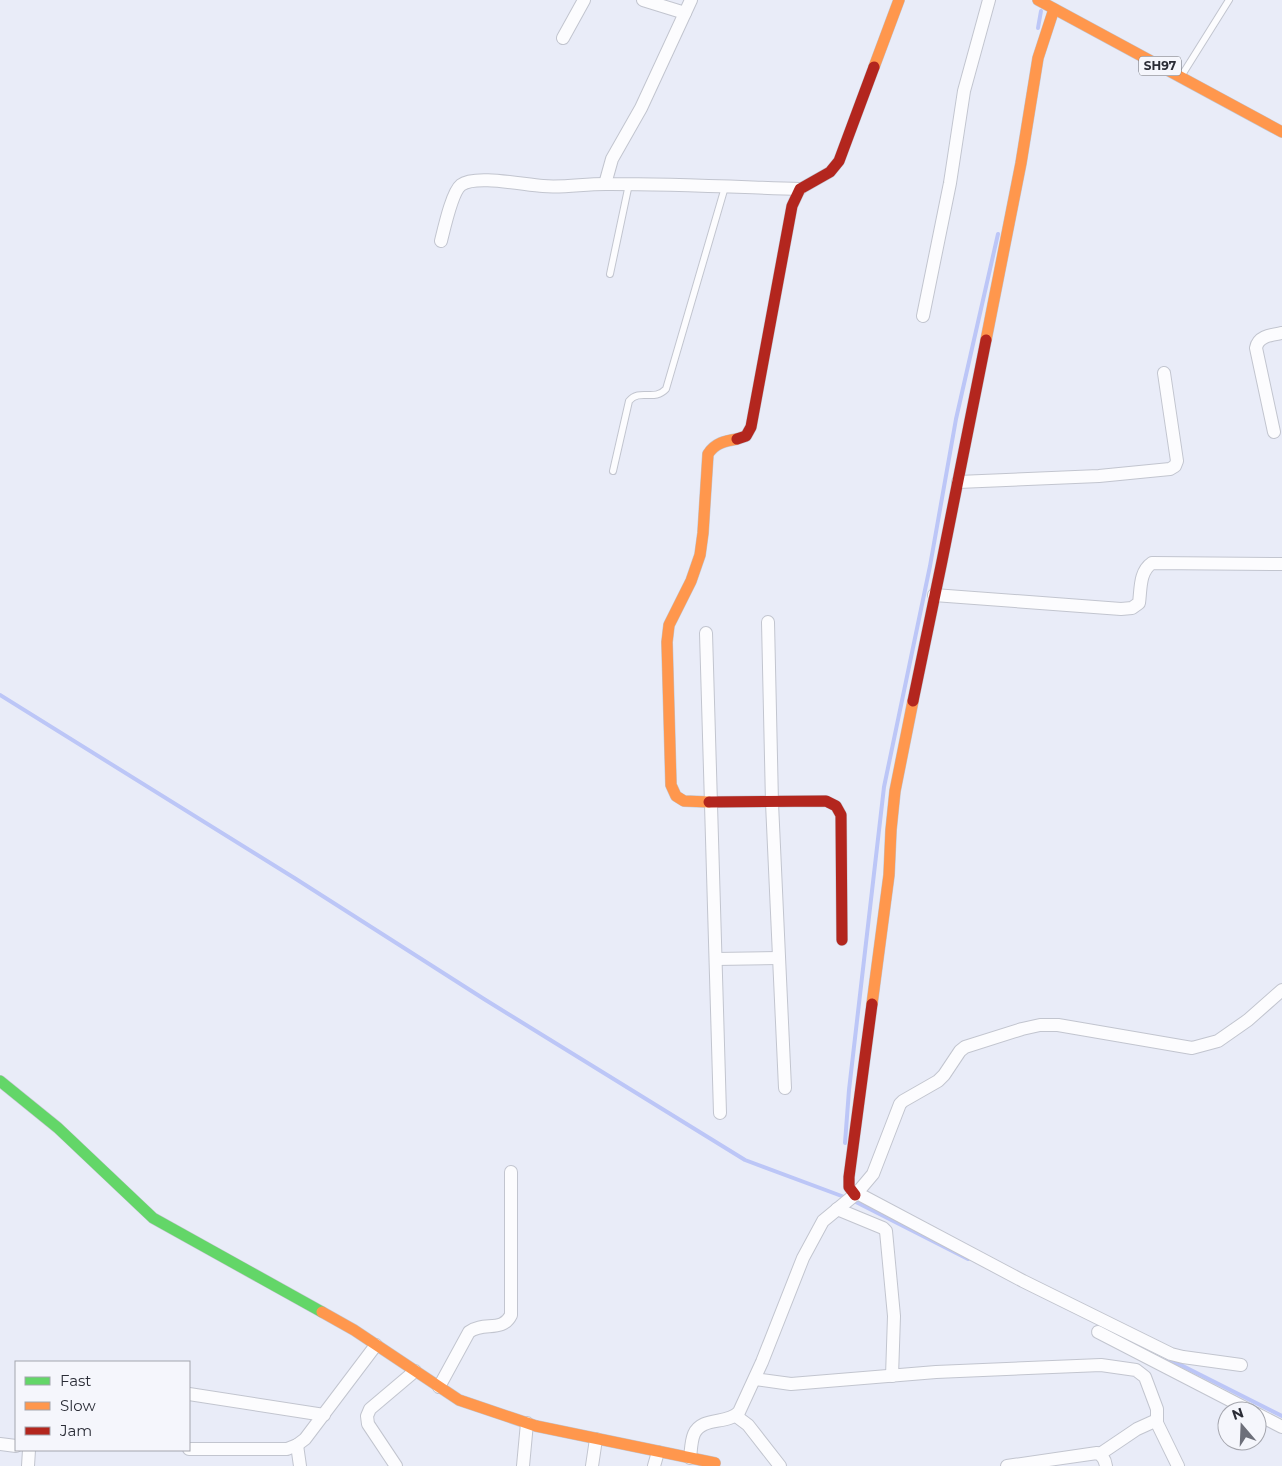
<svg xmlns="http://www.w3.org/2000/svg" width="1282" height="1466" font-family="Montserrat,sans-serif">
	<style>
		.lines { fill: none; stroke-linecap: round; stroke-linejoin: round }
		.stream { stroke: #bcc6f7; stroke-width: 4 }
		.lane-casing { stroke: #c2c5cf; stroke-width: 8 }
		.street-casing { stroke: #c2c5cf; stroke-width: 14 }
		.fast-casing { stroke: #c2c5cf; stroke-width: 12 }
		.slow-casing { stroke: #c2c5cf; stroke-width: 12 }
		.jam-casing { stroke: #c2c5cf; stroke-width: 12 }
		.lane { stroke: #fcfcfe; stroke-width: 6 }
		.street { stroke: #fcfcfe; stroke-width: 12 }
		.fast { stroke: #63d668; stroke-width: 11 }
		.slow { stroke: #ff974d; stroke-width: 11 }
		.jam { stroke: #b3261e; stroke-width: 11 }
		.labels { text-anchor: middle; stroke-width: 5; stroke-linejoin: round; paint-order: stroke }
		.shield { fill: #f5f6fc; stroke: #676971; stroke-width: 1 }
		.shield-label { font-size: 12px; font-weight: bold; fill: #2a2c36 }
	</style>
	<rect width="100%" height="100%" fill="#e9ecf8"/>
	<g class="lines">
		<g class="stream">
			<polyline points="1038,28 1041,11"/>
			<polyline points="0,695 296,879 484,999 745,1160 847,1198"/>
			<polyline points="845,1143 849,1090 884,787 930,566 956,419 998,234"/>
			<polyline points="854,1201 968,1259"/>
			<polyline points="1167,1358 1282,1416"/>
		</g>
		<defs>
			<g id="lane">
				<polyline points="1182,75 1229,0"/>
				<polyline points="610,274 629,184"/>
				<path d="M613 471 629 401C640 388 654 402 666 389L725 187"/>
			</g>
			<g id="street">
				<polyline points="643,0 685,13"/>
				<polyline points="563,38 584,0"/>
				<polyline points="605,184 612,159 641,108 691,0"/>
				<path d="M441 241C444 229 452 192 461 185 475 174 524 185 543 186 565 188 588 183 611 184 674 184 737 187 800 189"/>
				<polyline points="923,316 950,183 964,91 989,0"/>
				<path d="M1274 432 1256 348C1258 336 1271 335 1282 333"/>
				<polyline points="958,482 1099,476 1170,469 1175,466 1177,461 1164,373"/>
				<path d="M934 595 1121 609 1132 608 1139 603C1141 589 1139 572 1152 563L1282 564"/>
				<polyline points="768,622 772,803 785,1088"/>
				<polyline points="706,633 720,1113"/>
				<polyline points="716,959 779,958"/>
				<polyline points="857,1193 1023,1281 1171,1354 1183,1357 1241,1365"/>
				<polyline points="837,1209 883,1228 886,1231 894,1316 892,1376"/>
				<polyline points="1098,1332 1251,1411"/>
				<polyline points="755,1379 791,1384 936,1372 1101,1365 1136,1370 1145,1377 1157,1409 1157,1423 1178,1466"/>
				<path d="M439 1387 469 1332C484 1321 502 1333 511 1315V1172"/>
				<polyline points="189,1394 324,1415"/>
				<polyline points="1257,1414 1282,1427"/>
				<polyline points="736,1416 748,1425 780,1466"/>
				<polyline points="0,1444 16,1446"/>
				<polyline points="297,1445 300,1466"/>
				<polyline points="189,1449 287,1449 297,1445 305,1439 376,1345"/>
				<polyline points="1100,1454 1137,1429 1157,1420"/>
				<path d="M690 1458C691 1451 691 1441 694 1434 702 1416 728 1425 739 1412L762 1362 803 1258 823 1221 857 1193 873 1174 900 1104 903 1101 938 1081 944 1075 960 1051 965 1047 1022 1029 1040 1025H1058L1192 1048 1218 1041 1248 1020 1282 990"/>
				<polyline points="28,1466 29,1450"/>
				<polyline points="396,1466 368,1424 367,1416 370,1409 415,1371"/>
				<polyline points="523,1466 527,1423"/>
				<polyline points="592,1466 596,1439"/>
				<polyline points="654,1466 658,1452"/>
				<path d="M1007 1466 1097 1453C1103 1455 1105 1460 1106 1466"/>
			</g>
			<polyline id="fast" points="0,1081 58,1128 153,1218 322,1312"/>
			<g id="slow">
				<polyline points="1038,0 1282,132"/>
				<polyline points="874,67 899,0"/>
				<polyline points="986,340 1021,163 1038,58 1054,9"/>
				<path d="M709 802 684 801 676 796 671 785 667 642 669 625 691 581 700 555 703 533 708 454C715 443 725 441 737 439"/>
				<polyline points="872,1004 889,875 891,830 895,791 913,701"/>
				<polyline points="322,1312 354,1330 459,1400 536,1426 715,1463"/>
			</g>
			<g id="jam">
				<polyline points="737,439 746,436 751,427 792,206 800,189 830,172 839,161 874,67"/>
				<polyline points="913,701 942,561 986,340"/>
				<polyline points="709,802 826,801 836,806 841,815 842,940"/>
				<polyline points="855,1195 849,1187 849,1177 872,1004"/>
			</g>
		</defs>
		<use href="#lane" class="lane-casing"/>
		<use href="#street" class="street-casing"/>
		<use href="#fast" class="fast-casing"/>
		<use href="#slow" class="slow-casing"/>
		<use href="#jam" class="jam-casing"/>
		<use href="#lane" class="lane"/>
		<use href="#street" class="street"/>
		<use href="#fast" class="fast"/>
		<use href="#slow" class="slow"/>
		<use href="#jam" class="jam"/>
	</g>
	<g class="labels">
		<rect class="shield" x="1139" y="56.5" width="42" height="19" rx="4"/>
		<g class="shield-label">
			<text x="1160" y="70">SH97</text>
		</g>
	</g>
	<rect x="15" y="1361" width="175" height="90" fill="#f5f6fc" stroke="#a4a5ad"/>
	<rect x="25" y="1377" width="25" height="8" fill="#63d668" stroke="#a4a5ad"/>
	<text x="60" y="1386" font-size="15" fill="#2a2c36">Fast</text>
	<rect x="25" y="1402" width="25" height="8" fill="#ff974d" stroke="#a4a5ad"/>
	<text x="60" y="1411" font-size="15" fill="#2a2c36">Slow</text>
	<rect x="25" y="1427" width="25" height="8" fill="#b3261e" stroke="#a4a5ad"/>
	<text x="60" y="1436" font-size="15" fill="#2a2c36">Jam</text>
	<g transform="translate(1242 1426) rotate(341)"><circle r="24" fill="#f5f6fc" stroke="#a4a5ad"/>
	<path d="M0-4L9 19L0 12L-9 19Z" fill="#6d6f7a"/>
	<text y="-8" font-size="14" font-weight="bold" text-anchor="middle" fill="#2a2c36">N</text>
	</g>
</svg>
